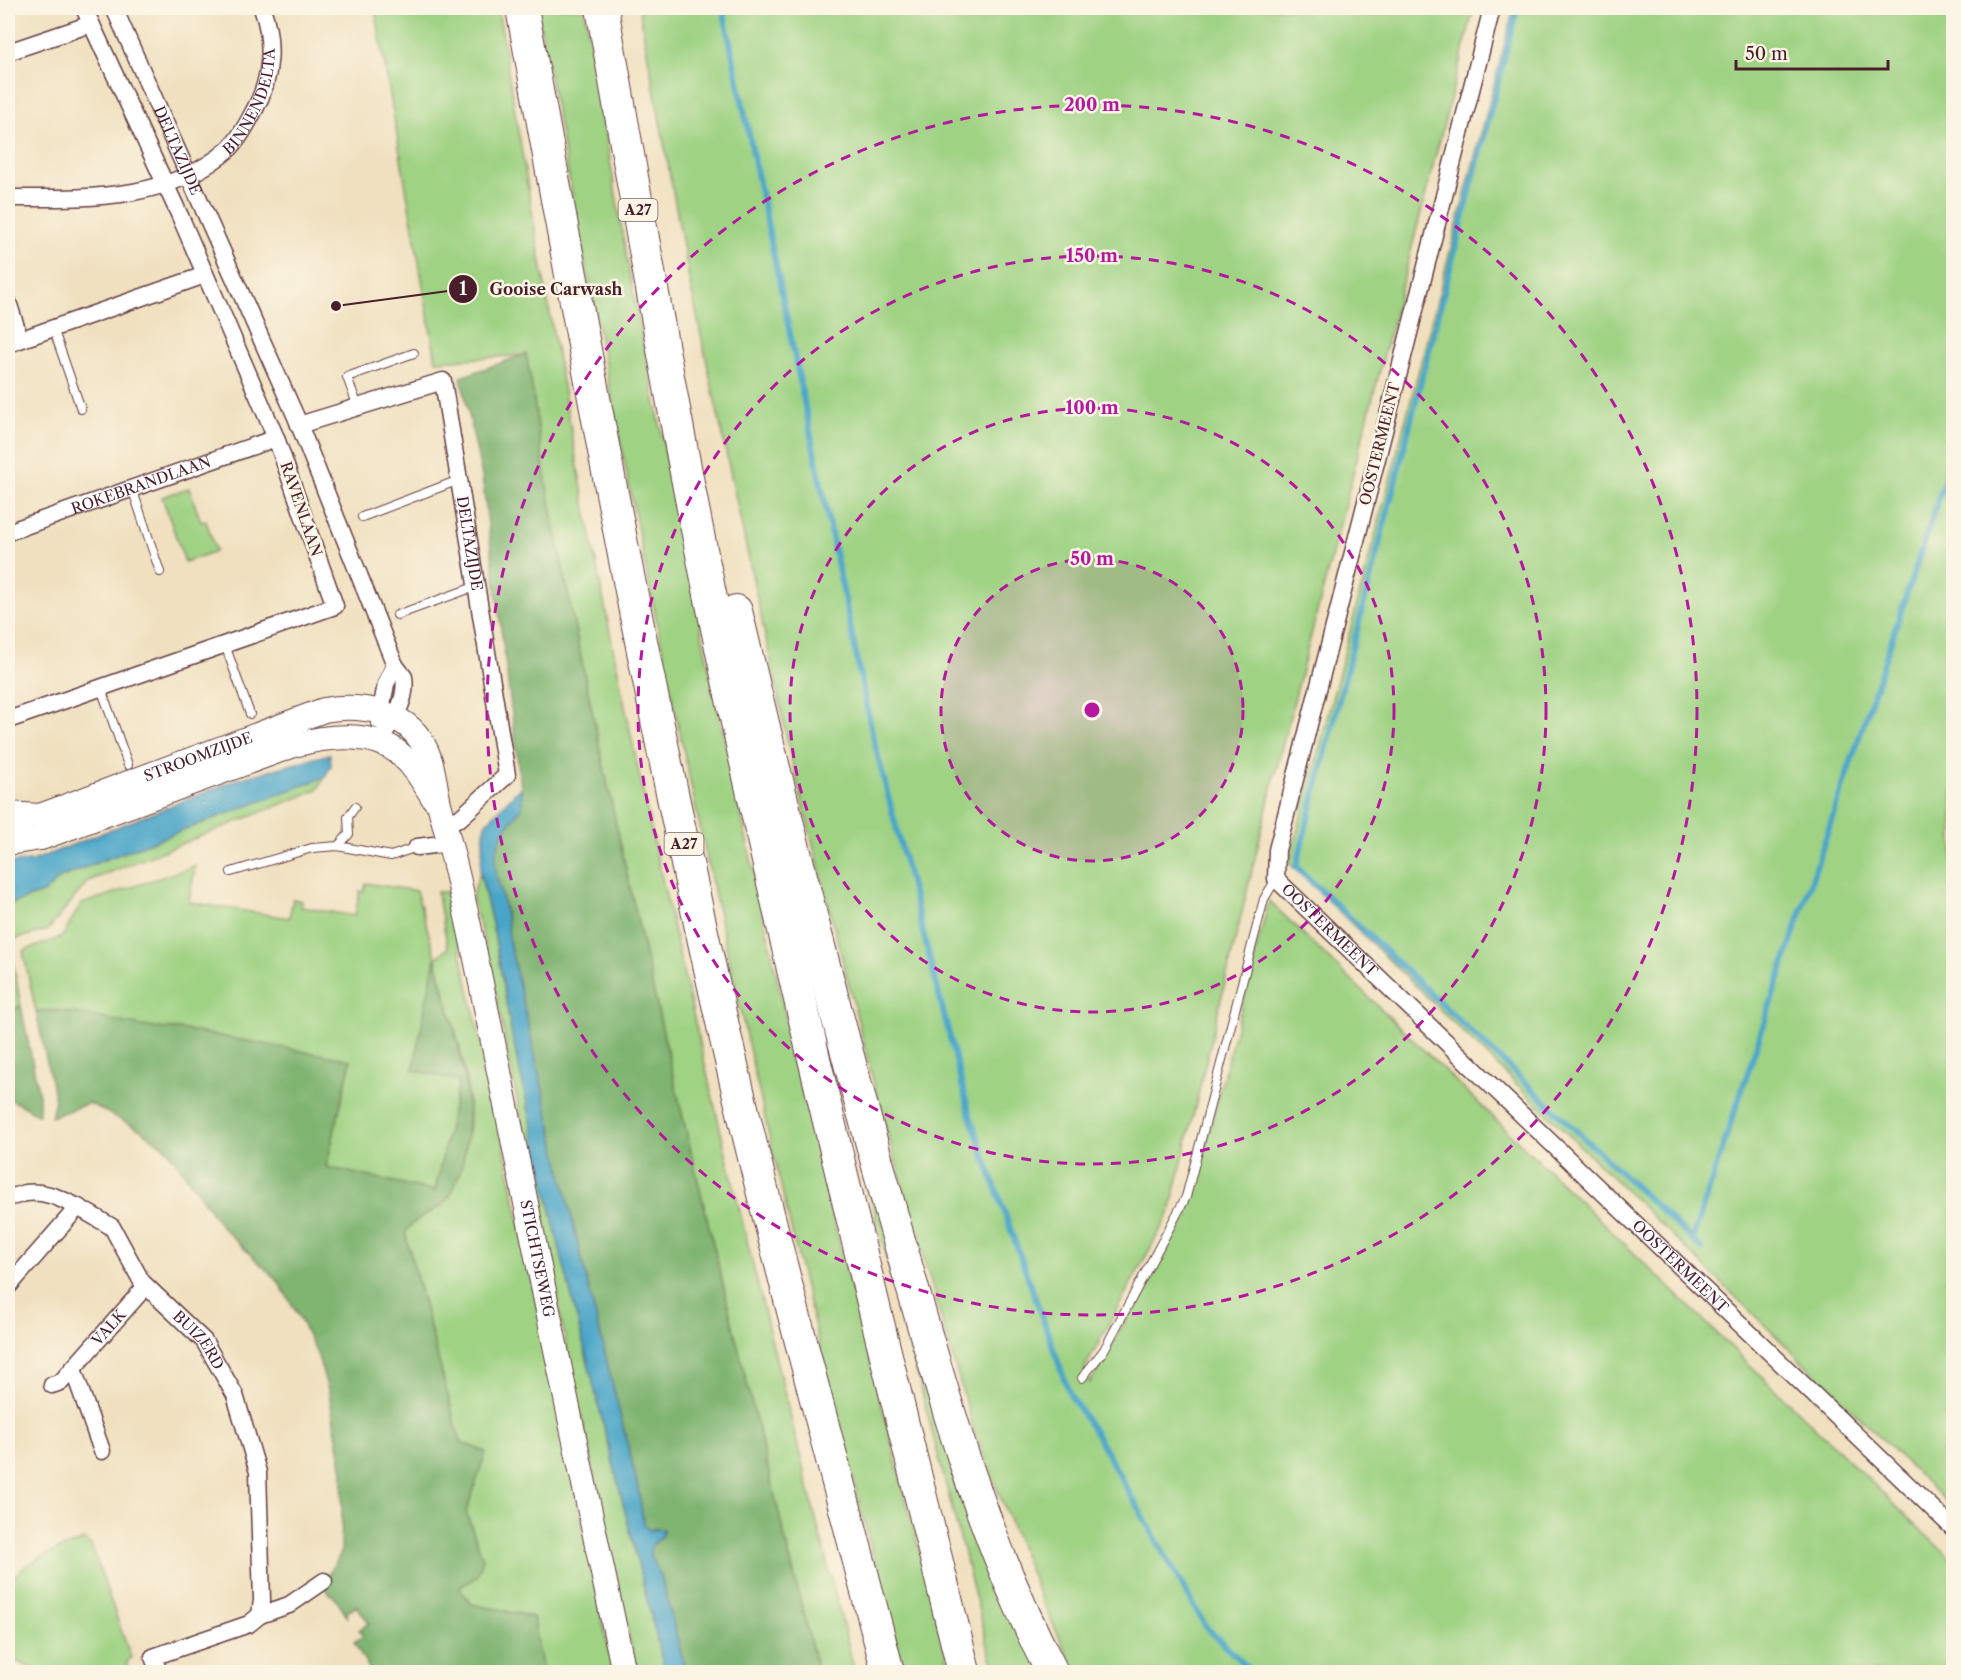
<svg xmlns="http://www.w3.org/2000/svg" width="1961" height="1680" font-family="'Libre Caslon Text',serif">
	<style>
		.green { fill: #9fd283; stroke: #747857; stroke-width: 1.5 }
		.forest { fill: #7fb471; stroke: #646a4e; stroke-width: 1.5 }
		.water { fill: #4aa5c8; stroke: #4a627a; stroke-width: 1.5 }
		.lines { fill: none; stroke-linecap: round; stroke-linejoin: round }
		.stream { stroke: #4aa5c8; stroke-width: 6 }
		.lane-casing { stroke: #633c41; stroke-width: 10 }
		.street-casing { stroke: #633c41; stroke-width: 19 }
		.secondary-casing { stroke: #633c41; stroke-width: 26 }
		.highway-casing { stroke: #633c41; stroke-width: 34 }
		.lane { stroke: #fff; stroke-width: 8 }
		.street { stroke: #fff; stroke-width: 16 }
		.secondary { stroke: #fff; stroke-width: 24 }
		.highway { stroke: #fff; stroke-width: 32 }
		.ring { fill: none; stroke: #b5179e; stroke-width: 3; stroke-dasharray: 10 8 }
		.labels { text-anchor: middle; stroke-width: 5; stroke-linejoin: round; paint-order: stroke }
		.shield { fill: #fcf5e5; stroke: #7f5f63; stroke-width: 1.5 }
		.shield-label { font-size: 14px; font-weight: bold; fill: #4a1f2b }
		.street-label { font-size: 15px; fill: #4a1f2b; stroke: #fcf5e5 }
		.centre { fill: #b5179e; stroke: #fcf5e5; stroke-width: 3 }
		.ring-label { font-size: 18px; text-anchor: middle; font-weight: bold; fill: #b5179e; stroke: #fcf5e5; stroke-width: 5; stroke-linejoin: round; paint-order: stroke }
		.leader { fill: none; stroke: #4a1f2b; stroke-width: 2 }
		.callout-dot { fill: #4a1f2b; stroke: #fcf5e5; stroke-width: 2 }
		.mark-label { font-size: 18px; text-anchor: middle; font-weight: bold; fill: #fff }
		.callout-label { font-size: 16px; text-anchor: middle; font-weight: bold; fill: #4a1f2b; stroke: #fcf5e5; stroke-width: 5; stroke-linejoin: round; paint-order: stroke }
	</style>
	<rect width="100%" height="100%" fill="#fcf5e5"/>
	<filter id="ink" filterUnits="userSpaceOnUse"><feTurbulence type="fractalNoise" baseFrequency=".0167" numOctaves="2"/><feDisplacementMap in="SourceGraphic" scale="12" xChannelSelector="R" yChannelSelector="G"/><feConvolveMatrix kernelMatrix="1 2 1 2 8 2 1 2 1" color-interpolation-filters="sRGB"/></filter>
	<filter id="wash" filterUnits="userSpaceOnUse"><feTurbulence type="fractalNoise" baseFrequency=".008" numOctaves="4" result="noise"/><feDisplacementMap in="SourceGraphic" scale="24" xChannelSelector="R" yChannelSelector="G"/><feGaussianBlur stdDeviation="1.35" result="paint"/><feColorMatrix in="noise" values="0 0 0 0 0 0 0 0 0 0 0 0 0 0 0 0 0 1.4 0 .05"/><feComposite in="paint" operator="in"/></filter>
	<g filter="url(#wash)">
		<rect width="100%" height="100%" fill="#f0e0c0"/>
		<g class="green">
			<path d="M375 8H498C548 317 604 627 674 932 731 1180 792 1427 855 1672H818C722 1284 625 895 550 502 540 453 536 404 526 355L436 361Z"/>
			<path d="M537 8H584L628 266 710 673 799 1077 839 1242 951 1672H904C755 1124 641 567 537 8Z"/>
			<polygon points="639,8 1474,8 1275,774 1170,1212 1085,1368 1090,1383 1189,1209 1269,901 1953,1561 1953,1672 1076,1672 1041,1599 974,1431 879,1104 791,757 690,283"/>
			<polygon points="1514,8 1953,8 1953,1508 1289,863"/>
			<polygon points="189,488 201,522 206,521 216,551 185,562 162,497"/>
			<polygon points="325,777 317,790 88,881 48,930 8,941 8,905 45,892 60,878 101,861"/>
			<path d="M195 866 189 902 289 918 293 899 302 901 301 907 355 916 360 891 364 892 366 883 416 891 436 958 448 948 437 892H447L500 1127 613 1672H543L533 1617 471 1604 459 1587 483 1559 466 1512 473 1492 405 1232 410 1223 443 1205C451 1185 463 1162 467 1141 477 1084 450 1016 436 960L413 1070 459 1080 435 1191 326 1167 351 1060 180 1029C131 1030 85 1008 36 1011L23 951 62 937 81 904Z"/>
			<polygon points="480,872 494,932 512,1036 558,1242 665,1672 637,1672 566,1344 490,964 472,897"/>
			<polygon points="12,957 21,1006 8,1011 8,958"/>
			<polygon points="850,1118 1045,1672 995,1672"/>
			<path d="M84 1540 91 1545 131 1658 128 1660 125 1672H39L8 1657V1584C25 1559 56 1551 84 1540Z"/>
		</g>
		<g class="forest">
			<path d="M526 354C536 403 540 453 550 502 625 895 722 1284 818 1672H686L661 1577 650 1554V1546L656 1543 657 1528 649 1530 644 1524 637 1483 577 1241 509 941C508 878 470 865 522 808L521 787 482 476 461 377Z"/>
			<path d="M435 958C454 1035 488 1115 452 1192 442 1213 416 1213 405 1233L460 1442 486 1452 466 1512 483 1559 477 1577 459 1587 471 1604 533 1617 543 1672H371L354 1642 363 1636 359 1630 369 1623 357 1606 347 1612V1616L335 1598 322 1586 341 1553 343 1471 329 1393 318 1356 297 1313 278 1281 222 1227 168 1150 141 1130 89 1103 51 1117 55 1100 36 1011C85 1008 131 1030 180 1029L351 1060 326 1167 435 1191 459 1081 413 1070Z"/>
			<polygon points="21,1006 39,1095 39,1115 8,1098 8,1011"/>
		</g>
		<g class="water">
			<polygon points="330,754 331,765 325,777 101,861 60,878 45,892 8,905 8,863 32,861 238,779"/>
			<path d="M521 787 522 808C472 862 507 881 509 941L577 1241 637 1483 644 1524 649 1530 663 1529 662 1536 651 1546 650 1554 661 1577 686 1672H665L558 1242 512 1036 494 932 480 872 485 824Z"/>
		</g>
		<g class="lines">
			<g class="stream">
				<polyline points="723,8 873,737 970,1116 1070,1395 1097,1436 1206,1627 1252,1672"/>
				<polyline points="1517,8 1296,867 1702,1249"/>
				<polyline points="1692,1240 1954,452"/>
			</g>
		</g>
	</g>
	<g filter="url(#ink)">
		<g class="lines">
			<defs>
				<g id="lane">
					<polyline points="53,328 81,409"/>
					<polyline points="358,407 347,377 414,353"/>
					<polyline points="132,488 160,572"/>
					<polyline points="362,517 459,480"/>
					<polyline points="397,615 477,586"/>
					<polyline points="225,645 250,714"/>
					<polyline points="101,688 128,765"/>
					<polyline points="8,829 24,829 35,820"/>
					<polyline points="338,846 349,834 348,817 355,807"/>
					<polyline points="231,872 312,848 338,846 391,856 417,847"/>
					<polyline points="1082,1378 1104,1350 1186,1197 1264,899 1276,879"/>
				</g>
				<g id="street">
					<path id="s1" d="M114 8 296 417 395 665 404 677C408 702 391 724 377 743"/>
					<path id="s2" d="M1492 8 1277 850 1276 879 1954 1529"/>
					<polyline points="8,52 91,24"/>
					<path id="s3" d="M8 198C84 198 170 202 230 148 241 137 248 122 255 109 272 78 274 41 262 8"/>
					<polyline points="8,302 20,339"/>
					<polyline points="8,344 205,275"/>
					<path id="s4" d="M299 425 443 381 507 775 460 818 445 823"/>
					<path id="s5" d="M8 532 276 438"/>
					<polyline points="8,720 335,606 276,438 180,216 84,8"/>
					<polyline points="379,721 386,684 395,665"/>
					<polyline points="417,847 450,843"/>
					<path d="M8 1196C16 1198 18 1194 26 1193 45 1190 61 1199 78 1207"/>
					<path id="s6" d="M8 1287 78 1207 112 1227 142 1282 204 1341 235 1395 258 1472 262 1600 260 1615 249 1624 153 1657 159 1672"/>
					<polyline points="73,1369 102,1451"/>
					<path id="s7" d="M52 1385 61 1382 146 1286"/>
					<polyline points="260,1615 289,1605 324,1581"/>
				</g>
				<g id="secondary">
					<path id="s8" d="M8 814 40 816 324 710C359 704 404 710 423 744 435 765 434 788 441 811 459 876 473 942 486 1008 531 1230 576 1451 624 1672"/>
					<path d="M8 843 41 838 294 745C326 736 374 730 401 755 415 767 424 783 434 799"/>
				</g>
				<g id="highway">
					<path d="M522 8C588 370 654 733 738 1091 784 1286 838 1479 888 1672"/>
					<path d="M602 8C645 249 686 491 739 731 808 1046 887 1359 964 1672"/>
					<path d="M736 611C785 818 837 1023 895 1226 938 1378 979 1532 1052 1672"/>
				</g>
			</defs>
			<use href="#lane" class="lane-casing"/>
			<use href="#street" class="street-casing"/>
			<use href="#secondary" class="secondary-casing"/>
			<use href="#highway" class="highway-casing"/>
			<use href="#lane" class="lane"/>
			<use href="#street" class="street"/>
			<use href="#secondary" class="secondary"/>
			<use href="#highway" class="highway"/>
		</g>
	</g>
	<circle cx="1092" cy="710" r="151" fill="#b5179e" fill-opacity=".12"/>
	<g class="ring">
		<circle cx="1092" cy="710" r="151"/>
		<circle cx="1092" cy="710" r="302"/>
		<circle cx="1092" cy="710" r="454"/>
		<circle cx="1092" cy="710" r="605"/>
	</g>
	<g class="labels">
		<g class="shield">
			<rect x="618.5" y="199" width="39" height="22" rx="4.5"/>
			<rect x="664.5" y="833" width="39" height="22" rx="4.5"/>
		</g>
		<g class="shield-label">
			<text x="638" y="215">A27</text>
			<text x="684" y="849">A27</text>
		</g>
		<g class="street-label">
			<text dy="5" stroke="none"><textPath href="#s3" startOffset="285">BINNENDELTA</textPath></text>
			<text dy="5" stroke="none"><textPath href="#s1" startOffset="156">DELTAZIJDE</textPath></text>
			<text transform="translate(1380 444) rotate(-76)" y="5">OOSTERMEENT</text>
			<text dy="5" stroke="none"><textPath href="#s5" startOffset="141">ROKEBRANDLAAN</textPath></text>
			<text transform="translate(301 509) rotate(71)" y="5">RAVENLAAN</text>
			<text dy="5" stroke="none"><textPath href="#s4" startOffset="315">DELTAZIJDE</textPath></text>
			<text dy="5" stroke="none"><textPath href="#s8" startOffset="201">STROOMZIJDE</textPath></text>
			<text dy="5" stroke="none"><textPath href="#s2" startOffset="972">OOSTERMEENT</textPath></text>
			<text dy="5" stroke="none"><textPath href="#s8" startOffset="974">STICHTSEWEG</textPath></text>
			<text dy="5" stroke="none"><textPath href="#s2" startOffset="1458">OOSTERMEENT</textPath></text>
			<text dy="5" stroke="none"><textPath href="#s7" startOffset="82">VALK</textPath></text>
			<text dy="5" stroke="none"><textPath href="#s6" startOffset="290">BUIZERD</textPath></text>
		</g>
	</g>
	<circle cx="1092" cy="710" r="9" class="centre"/>
	<g class="ring-label">
		<text x="1092" y="111">200 m</text>
		<text x="1092" y="262">150 m</text>
		<text x="1092" y="414">100 m</text>
		<text x="1092" y="565">50 m</text>
	</g>
	<path class="leader" d="M336 306L463 289"/>
	<g class="callout-dot">
		<circle cx="336" cy="306" r="6"/>
		<circle cx="463" cy="289" r="15"/>
	</g>
	<g class="mark-label">
		<text x="463" y="295">1</text>
	</g>
	<g class="callout-label">
		<text x="556" y="295">Gooise Carwash</text>
	</g>
	<rect width="1961" height="1680" fill="none" stroke="#fcf5e5" stroke-width="30"/>
	<path d="M1736 60v9h152v-9" fill="none" stroke="#4a1f2b" stroke-width="3"/>
	<text x="1745" y="60" font-size="18" fill="#4a1f2b" stroke="#fcf5e5" stroke-width="4.5" paint-order="stroke">50 m</text>
</svg>
